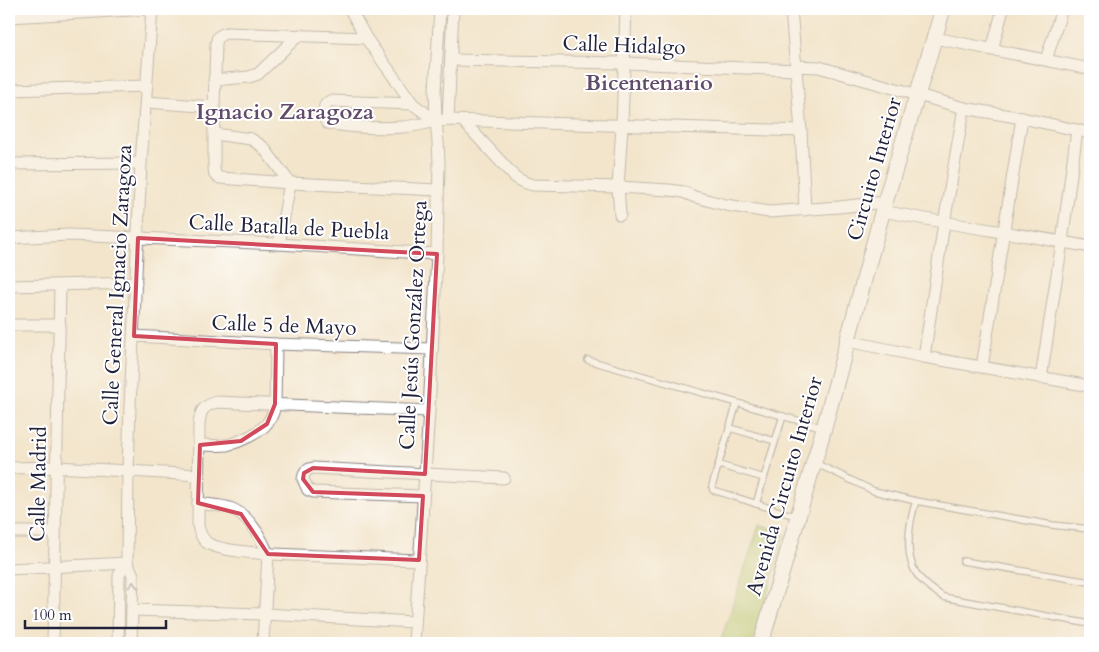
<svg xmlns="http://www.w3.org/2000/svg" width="1099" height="652" font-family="Cardo,serif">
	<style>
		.green { fill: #b1c96f; stroke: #6a7655 }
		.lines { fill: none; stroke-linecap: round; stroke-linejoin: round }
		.lane-casing { stroke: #8a8484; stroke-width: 8 }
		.street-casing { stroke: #8a8484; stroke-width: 13 }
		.secondary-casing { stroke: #8a8484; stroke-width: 17 }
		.lane { stroke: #fff; stroke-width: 5.5 }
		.street { stroke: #fff; stroke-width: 11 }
		.secondary { stroke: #fff; stroke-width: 15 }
		.oneway { stroke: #9c9ca7 }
		.marked { fill: none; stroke: #d1495b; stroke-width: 4; stroke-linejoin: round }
		.labels { text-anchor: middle; stroke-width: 4; stroke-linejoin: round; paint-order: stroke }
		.street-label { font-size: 21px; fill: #22223b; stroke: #fff }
		.neighbourhood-label { font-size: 22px; font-weight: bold; fill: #614b6a; stroke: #fff }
	</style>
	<rect width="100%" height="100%" fill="#fff"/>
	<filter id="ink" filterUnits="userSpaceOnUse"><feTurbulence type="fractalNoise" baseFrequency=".02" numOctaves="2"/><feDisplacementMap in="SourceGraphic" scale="10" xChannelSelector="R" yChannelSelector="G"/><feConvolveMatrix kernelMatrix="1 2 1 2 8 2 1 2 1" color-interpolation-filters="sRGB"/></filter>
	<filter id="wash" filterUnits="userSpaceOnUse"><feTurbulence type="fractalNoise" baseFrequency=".0096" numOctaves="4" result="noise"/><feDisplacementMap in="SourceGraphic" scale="20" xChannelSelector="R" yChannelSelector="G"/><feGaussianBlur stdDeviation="1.12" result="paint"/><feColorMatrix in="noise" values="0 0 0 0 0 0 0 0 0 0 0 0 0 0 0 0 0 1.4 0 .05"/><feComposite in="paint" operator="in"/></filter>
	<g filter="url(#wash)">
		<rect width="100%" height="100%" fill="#f3e5cc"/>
		<polygon class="green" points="759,525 785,534 753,643 720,643"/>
	</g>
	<g filter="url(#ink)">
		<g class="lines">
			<defs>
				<g id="lane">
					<polyline points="588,360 824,428"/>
					<polyline points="737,403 712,486 713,490 798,517"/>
					<polyline points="730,428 775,441"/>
					<polyline points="815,463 874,491 916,501 1052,525 1090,529"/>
					<polyline points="719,465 764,478"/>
					<path d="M916 501C910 519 905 548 913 567 918 580 932 589 943 597L1090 624"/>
					<polyline points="756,504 783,416"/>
					<polyline points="963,561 1090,582"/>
				</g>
				<g id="street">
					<polyline points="350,9 366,38 413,104 436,121"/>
					<polyline points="791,9 801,131 805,210"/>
					<polyline points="9,17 150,9"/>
					<polyline points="366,38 227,33 223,34 218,37 216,43 214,107 214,168 215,175 220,178 290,183 438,190"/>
					<polyline points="935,38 1090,69"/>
					<polyline points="992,50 1003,9"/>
					<polyline points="451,60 624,63 796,70"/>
					<polyline points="1046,60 1062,9"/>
					<polyline points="795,66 819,67 964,108 1022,118 1090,133"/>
					<polyline points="214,80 249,77 258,74 299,35"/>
					<polyline points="9,90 147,86"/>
					<polyline points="146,102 214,107"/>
					<path d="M413 104 330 101C322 105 322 116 327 123 351 127 378 129 402 127 418 126 432 121 448 120L801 131"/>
					<polyline points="448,120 453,9"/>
					<path d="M463 121 514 176C520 181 525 183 533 185L618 187 669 190 683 192 695 197 726 205 769 212 839 207 885 202"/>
					<polyline points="214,134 251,139 263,147 290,183 279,244"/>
					<polyline points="9,164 141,163"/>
					<path d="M883 211C952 225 1021 234 1090 247"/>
					<polyline points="620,215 618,187 622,126 626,9"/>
					<polyline points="9,238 69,235 279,244 437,254"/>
					<polyline points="9,286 136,283"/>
					<polyline points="9,325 60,325"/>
					<polyline points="134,336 276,344 432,349"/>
					<polyline points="848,341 924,357 1090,386"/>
					<polyline points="924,357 944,223 964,108"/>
					<polyline points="982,367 1022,118"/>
					<polyline points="1041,378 1062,242 1077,130"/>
					<path d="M200 445C209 445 218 446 227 445 240 442 260 433 268 422 272 417 274 411 275 404L276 344"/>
					<polyline points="9,468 56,467 199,475"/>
					<path d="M423 496 313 492 308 490 303 479C304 473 306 469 313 468L504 478"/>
					<path d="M198 503C209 505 220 505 230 508 249 515 261 537 268 554L263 643"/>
					<polyline points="9,532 55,532"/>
					<path d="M419 560C387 559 355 557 323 556 300 555 222 555 206 542 201 537 199 531 198 525L199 426C200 411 202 407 216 402L429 411"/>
					<polyline points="9,569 127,563"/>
					<polyline points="132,610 264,614 414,622"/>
					<polyline points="53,643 60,286"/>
					<polyline points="118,643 119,575 127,563"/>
					<polyline points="131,643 133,575 127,563 128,471 130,406 141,163 152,9"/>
					<polyline points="414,643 429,411 437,254 439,163 438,142 436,121 435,90 440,9"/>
				</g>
				<polyline id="secondary" points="761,643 824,428 885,202 943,9"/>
			</defs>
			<use href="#lane" class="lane-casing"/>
			<use href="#street" class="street-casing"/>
			<use href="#secondary" class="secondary-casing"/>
			<use href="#lane" class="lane"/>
			<use href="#street" class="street"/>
			<use href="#secondary" class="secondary"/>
		</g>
		<defs><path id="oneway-chevron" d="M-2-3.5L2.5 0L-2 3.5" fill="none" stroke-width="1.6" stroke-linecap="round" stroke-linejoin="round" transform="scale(1.25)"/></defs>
		<use class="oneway" href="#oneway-chevron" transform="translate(133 585) rotate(-89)"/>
	</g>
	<path d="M0 0H1099V652H0ZM138 238 437 254 425 474 313 468 304 473 303 479 313 492 423 496 419 560 268 554 241 514 198 503 200 445 241 441 267 424 275 404 276 344 134 336Z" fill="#f3e5cc" fill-opacity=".55" fill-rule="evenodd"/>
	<path class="marked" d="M138 238 437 254 425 474 313 468 304 473 303 479 313 492 423 496 419 560 268 554 241 514 198 503 200 445 241 441 267 424 275 404 276 344 134 336Z"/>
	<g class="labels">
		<g class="street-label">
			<text transform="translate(624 45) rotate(2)" y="7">Calle Hidalgo</text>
			<text transform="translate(874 169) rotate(-74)" y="7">Circuito Interior</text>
			<text transform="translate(289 227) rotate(3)" y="7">Calle Batalla de Puebla</text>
			<text transform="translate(117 285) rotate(-87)" y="7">Calle General Ignacio Zaragoza</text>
			<text transform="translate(284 325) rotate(2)" y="7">Calle 5 de Mayo</text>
			<text transform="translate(413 325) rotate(-87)" y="7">Calle Jesús González Ortega</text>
			<text transform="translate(38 484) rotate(-89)" y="7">Calle Madrid</text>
			<text transform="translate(784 486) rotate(-74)" y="7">Avenida Circuito Interior</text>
		</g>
		<g class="neighbourhood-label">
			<text x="649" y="90">Bicentenario</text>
			<text x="285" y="119">Ignacio Zaragoza</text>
		</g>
	</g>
	<rect width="1099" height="652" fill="none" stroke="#fff" stroke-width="30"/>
	<path d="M25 620v8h141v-8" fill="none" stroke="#22223b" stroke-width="2.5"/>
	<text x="32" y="620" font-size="15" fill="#22223b" stroke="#ffffff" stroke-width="4" paint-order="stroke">100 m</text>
</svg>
